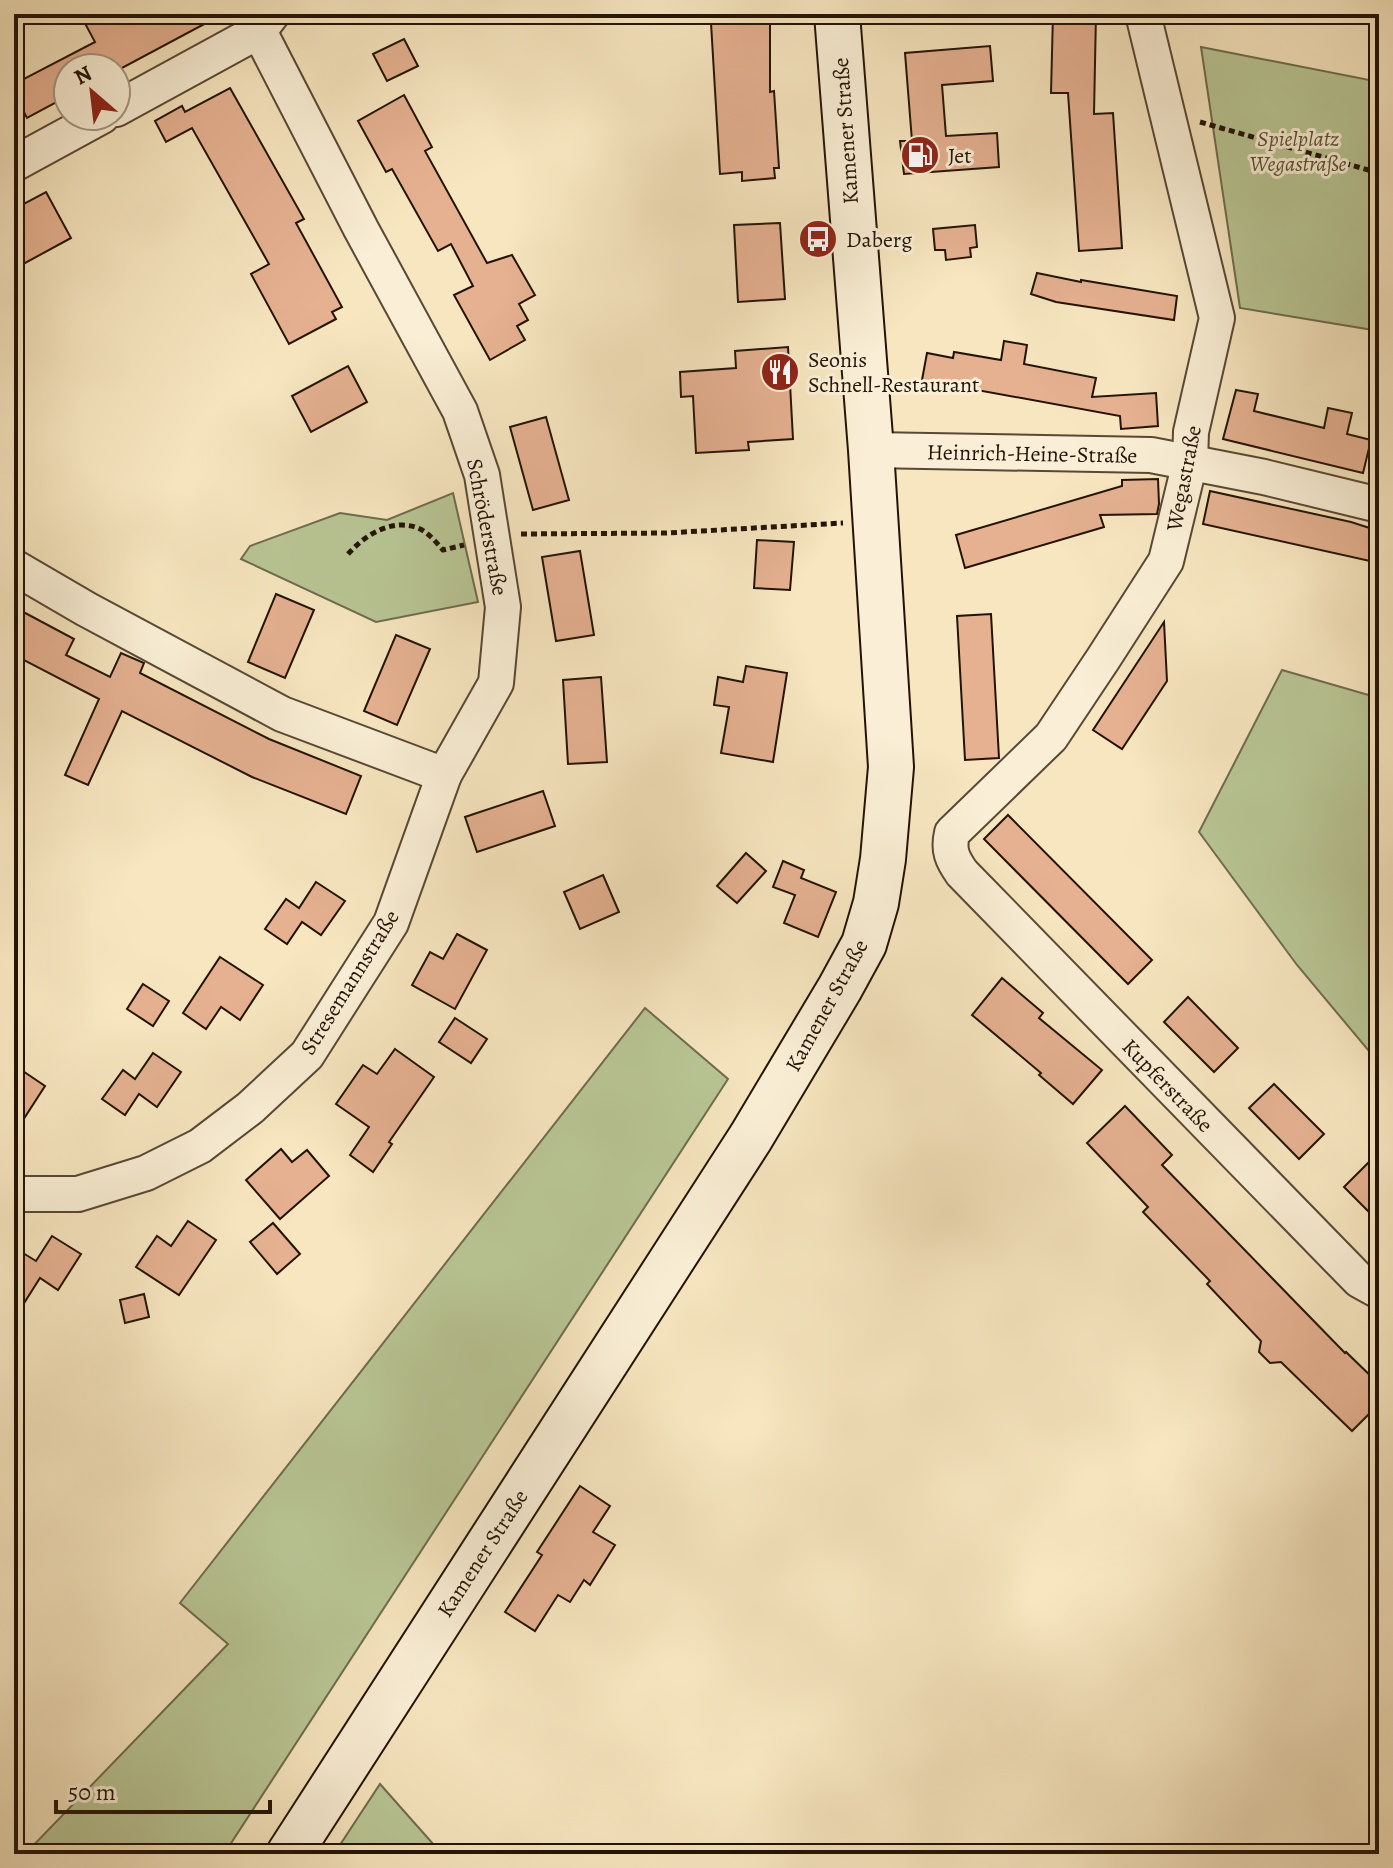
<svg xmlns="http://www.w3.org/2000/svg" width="1393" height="1868" font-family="Alegreya,serif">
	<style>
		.green { fill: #b9c695; stroke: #6e6c4e; stroke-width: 2 }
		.building { fill: #e5b191; stroke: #231306; stroke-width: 2 }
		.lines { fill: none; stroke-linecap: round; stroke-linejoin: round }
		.street-casing { stroke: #584834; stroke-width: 38 }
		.secondary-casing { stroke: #231306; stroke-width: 48 }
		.path { stroke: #231306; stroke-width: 5; stroke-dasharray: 6 4; stroke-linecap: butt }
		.street { stroke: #faefd6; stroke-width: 34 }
		.secondary { stroke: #faefd6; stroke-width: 44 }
		.labels { text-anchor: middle; stroke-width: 6; stroke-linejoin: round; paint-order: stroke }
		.street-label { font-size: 22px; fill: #231306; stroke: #faefd6 }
		.park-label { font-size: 22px; font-style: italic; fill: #585238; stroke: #faefd6 }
		.poi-label { font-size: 22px; fill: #231306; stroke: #faefd6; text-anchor: start }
	</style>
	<rect width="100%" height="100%" fill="#f7e6c0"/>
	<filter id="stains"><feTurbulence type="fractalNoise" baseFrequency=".0025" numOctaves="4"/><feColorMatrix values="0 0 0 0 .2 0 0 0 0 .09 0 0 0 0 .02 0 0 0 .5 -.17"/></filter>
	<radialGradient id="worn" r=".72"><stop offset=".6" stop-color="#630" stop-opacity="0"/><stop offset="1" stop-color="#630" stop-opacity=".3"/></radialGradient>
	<g class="green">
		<polygon points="1201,47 1374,81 1379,74 1379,331 1240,308"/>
		<polygon points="453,493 478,602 376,622 241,559 250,546 340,513 387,520"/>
		<polygon points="1282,670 1379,698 1379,1063 1297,965 1199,832"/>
		<polygon points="645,1008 728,1079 224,1854 25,1854 228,1644 180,1603"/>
		<polygon points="380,1784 442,1854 334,1854"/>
	</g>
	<g class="building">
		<polygon points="80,14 223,14 122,68 68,68 68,96 27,118 14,93 14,84 95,42"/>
		<polygon points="730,14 770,14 770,92 774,91 779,168 774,168 775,178 742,181 742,172 720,174 711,23 731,22"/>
		<polygon points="1053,14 1096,14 1094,114 1113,113 1122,248 1079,251 1068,93 1051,93"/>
		<polygon points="404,39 418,66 387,81 373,54"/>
		<polygon points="990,46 993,81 942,85 946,136 997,133 999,167 904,174 900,141 912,141 905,53"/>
		<polygon points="230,88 304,219 296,223 342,307 332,312 336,319 289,344 251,274 269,264 192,128 166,142 155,121 182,106 185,112"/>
		<polygon points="404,95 432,147 425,151 487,263 512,255 535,295 519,304 528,320 517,326 525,340 490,360 454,295 473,286 451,244 438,251 392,169 386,172 358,121"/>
		<polygon points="46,192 71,238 14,269 14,209"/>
		<polygon points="780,223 785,299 738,302 734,225"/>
		<polygon points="975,225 977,247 970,248 971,257 946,260 945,250 935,250 933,229"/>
		<polygon points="1037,273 1081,282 1081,280 1177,296 1174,320 1056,302 1031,294"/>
		<polygon points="1004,341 1027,345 1024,364 1096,378 1092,397 1156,393 1158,426 1121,429 1120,416 922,380 927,353 953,358 954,352 1001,360"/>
		<polygon points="788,347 793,439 748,442 749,450 696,453 693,396 681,397 680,372 736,368 735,351"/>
		<polygon points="348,366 367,402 311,432 292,396"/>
		<polygon points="1236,390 1258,394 1254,411 1324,428 1328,408 1352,413 1347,434 1371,440 1363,473 1223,439"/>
		<polygon points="546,417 569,500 533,510 510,427"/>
		<polygon points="1158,479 1159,504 1157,514 1100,515 1104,527 965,568 956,535 1122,486 1122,480"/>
		<polygon points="1210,491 1351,522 1379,531 1379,563 1203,524"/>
		<polygon points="757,540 794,542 790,590 754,588"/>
		<polygon points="580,551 594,635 556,641 542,557"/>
		<polygon points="276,594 314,610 285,678 248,662"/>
		<polygon points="14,607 74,639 66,655 110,677 121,653 144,663 140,673 269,739 361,776 346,814 252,777 122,711 88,785 65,775 99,699 14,655"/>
		<polygon points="991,614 999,758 965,760 957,616"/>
		<polygon points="1164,622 1167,681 1122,749 1093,730"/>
		<polygon points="396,635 430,649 397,725 364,711"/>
		<polygon points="746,666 787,673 773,762 721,753 729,707 714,705 718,677 743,682"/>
		<polygon points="601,677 607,762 568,764 563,680"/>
		<polygon points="543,791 555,826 477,852 465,817"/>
		<polygon points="1008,815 1152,960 1128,984 984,839"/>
		<polygon points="746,853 766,871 737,903 717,886"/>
		<polygon points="783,861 804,870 801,878 836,892 818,937 784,923 795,895 773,887"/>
		<polygon points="603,875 619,912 580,929 564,892"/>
		<polygon points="316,882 345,901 321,935 302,922 287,944 265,929 286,899 299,908"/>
		<polygon points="457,934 487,950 455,1009 412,985 430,952 443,959"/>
		<polygon points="220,957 263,985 240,1020 221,1007 206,1029 183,1013"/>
		<polygon points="1002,978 1043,1013 1039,1018 1102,1070 1073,1104 1039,1075 1041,1073 972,1015"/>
		<polygon points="143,984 169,1001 153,1026 127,1009"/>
		<polygon points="1188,997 1238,1048 1214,1072 1164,1022"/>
		<polygon points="455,1018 487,1039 471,1063 439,1042"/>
		<polygon points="395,1049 434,1077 389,1142 392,1144 373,1172 350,1155 369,1127 336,1104 363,1065 377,1074"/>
		<polygon points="153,1053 181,1072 157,1107 139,1094 125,1115 102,1099 123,1070 135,1079"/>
		<polygon points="14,1065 45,1086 14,1134"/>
		<polygon points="1274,1084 1324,1134 1299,1159 1249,1108"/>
		<polygon points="1125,1106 1172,1155 1162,1165 1345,1353 1346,1352 1379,1384 1379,1404 1352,1431 1281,1362 1270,1363 1259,1352 1261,1341 1207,1284 1210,1281 1143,1212 1148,1207 1087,1143"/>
		<polygon points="281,1149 292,1162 307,1150 329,1176 280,1219 246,1180"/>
		<polygon points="1379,1152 1379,1222 1344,1187"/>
		<polygon points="188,1221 216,1240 179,1295 136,1267 157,1236 171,1246"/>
		<polygon points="273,1223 300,1254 277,1274 250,1242"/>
		<polygon points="52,1236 81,1254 58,1290 40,1278 14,1319 14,1267 23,1253 36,1261"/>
		<polygon points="144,1294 149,1317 125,1323 120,1300"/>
		<polygon points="580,1486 610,1506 593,1532 615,1545 590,1585 584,1580 570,1602 558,1595 535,1631 505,1612 542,1555 537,1552"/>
	</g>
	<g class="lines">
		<defs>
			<g id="street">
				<path d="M1143 14 1217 318 1191 432 1190 462 1166 561 1103 659 1051 737 952 833C948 850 952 859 962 873L1359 1280 1379 1291"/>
				<polyline points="116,109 259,31 272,14"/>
				<polyline points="14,164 102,116"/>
				<polyline points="871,450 1151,455 1264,477 1379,505"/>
				<polyline points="14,567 86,609 282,714 444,775 496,683 503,607 482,475 460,411 361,229 259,31"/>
				<polyline points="14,1194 78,1194 146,1173 200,1146 250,1108 307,1055 391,923 444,775"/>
			</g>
			<polyline id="secondary" points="289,1854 751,1137 840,988 864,944 876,903 883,859 891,767 871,450 837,14"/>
		</defs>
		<use href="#street" class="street-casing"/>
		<use href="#secondary" class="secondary-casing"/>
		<g class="path">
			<polyline points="1200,122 1379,173"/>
			<polyline points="521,534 666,533 843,523"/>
			<path d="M348 554C365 535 391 518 418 528 428 532 436 542 443 550L464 545"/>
		</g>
		<use href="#street" class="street"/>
		<use href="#secondary" class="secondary"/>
	</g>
	<defs>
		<symbol id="fuel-disc" viewBox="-11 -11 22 22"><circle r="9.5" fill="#8f2418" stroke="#faefd6"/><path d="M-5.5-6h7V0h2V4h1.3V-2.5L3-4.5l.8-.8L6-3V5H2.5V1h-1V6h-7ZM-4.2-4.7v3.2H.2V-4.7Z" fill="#fff"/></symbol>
		<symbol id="bus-disc" viewBox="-11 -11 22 22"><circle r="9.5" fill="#8f2418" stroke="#faefd6"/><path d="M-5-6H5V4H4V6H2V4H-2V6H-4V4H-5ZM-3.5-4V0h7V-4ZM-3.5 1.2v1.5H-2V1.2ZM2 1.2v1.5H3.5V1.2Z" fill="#fff"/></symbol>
		<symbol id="restaurant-disc" viewBox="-11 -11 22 22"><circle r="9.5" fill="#8f2418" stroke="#faefd6"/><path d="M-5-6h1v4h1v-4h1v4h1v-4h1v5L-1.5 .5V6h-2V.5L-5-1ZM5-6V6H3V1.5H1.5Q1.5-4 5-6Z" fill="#fff"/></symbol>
	</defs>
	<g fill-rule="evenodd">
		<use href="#fuel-disc" x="898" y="133" width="44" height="44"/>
		<use href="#bus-disc" x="796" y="217" width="44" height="44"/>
		<use href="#restaurant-disc" x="758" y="350" width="44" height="44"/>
	</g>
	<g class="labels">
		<g class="street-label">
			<text transform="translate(845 131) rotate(-94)" y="8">Kamener Straße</text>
			<text transform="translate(1032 453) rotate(1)" y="8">Heinrich-Heine-Straße</text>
			<text transform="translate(1183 478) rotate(-79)" y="8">Wegastraße</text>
			<text transform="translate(488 527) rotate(79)" y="8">Schröderstraße</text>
			<text transform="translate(349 982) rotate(-58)" y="8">Stresemannstraße</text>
			<text transform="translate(826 1005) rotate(-61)" y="8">Kamener Straße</text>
			<text transform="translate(1168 1085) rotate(46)" y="8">Kupferstraße</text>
			<text transform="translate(482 1553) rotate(-57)" y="8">Kamener Straße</text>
		</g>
		<g class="park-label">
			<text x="1298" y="146">Spielplatz<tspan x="1298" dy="25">Wegastraße</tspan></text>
		</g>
		<g class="poi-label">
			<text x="948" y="163">Jet</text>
			<text x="846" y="247">Daberg</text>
			<text x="808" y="367">Seonis<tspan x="808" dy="25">Schnell-Restaurant</tspan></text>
		</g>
	</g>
	<rect width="1393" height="1868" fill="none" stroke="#f7e6c0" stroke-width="48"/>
	<rect x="16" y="16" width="1361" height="1836" fill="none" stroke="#231306" stroke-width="4"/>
	<rect x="24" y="24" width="1345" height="1820" fill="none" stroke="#231306" stroke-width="2"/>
	<g transform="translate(92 92) rotate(332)"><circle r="38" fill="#faefd6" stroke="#a49783" stroke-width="2"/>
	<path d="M0-6L14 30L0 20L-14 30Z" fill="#8f2418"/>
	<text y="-12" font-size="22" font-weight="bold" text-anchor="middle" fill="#231306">N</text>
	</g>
	<path d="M56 1800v12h214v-12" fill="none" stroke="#231306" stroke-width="4"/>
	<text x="68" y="1800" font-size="24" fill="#231306" stroke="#faefd6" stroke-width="6" paint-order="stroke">50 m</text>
	<rect width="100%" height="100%" filter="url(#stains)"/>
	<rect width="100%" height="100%" fill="url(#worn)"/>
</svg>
